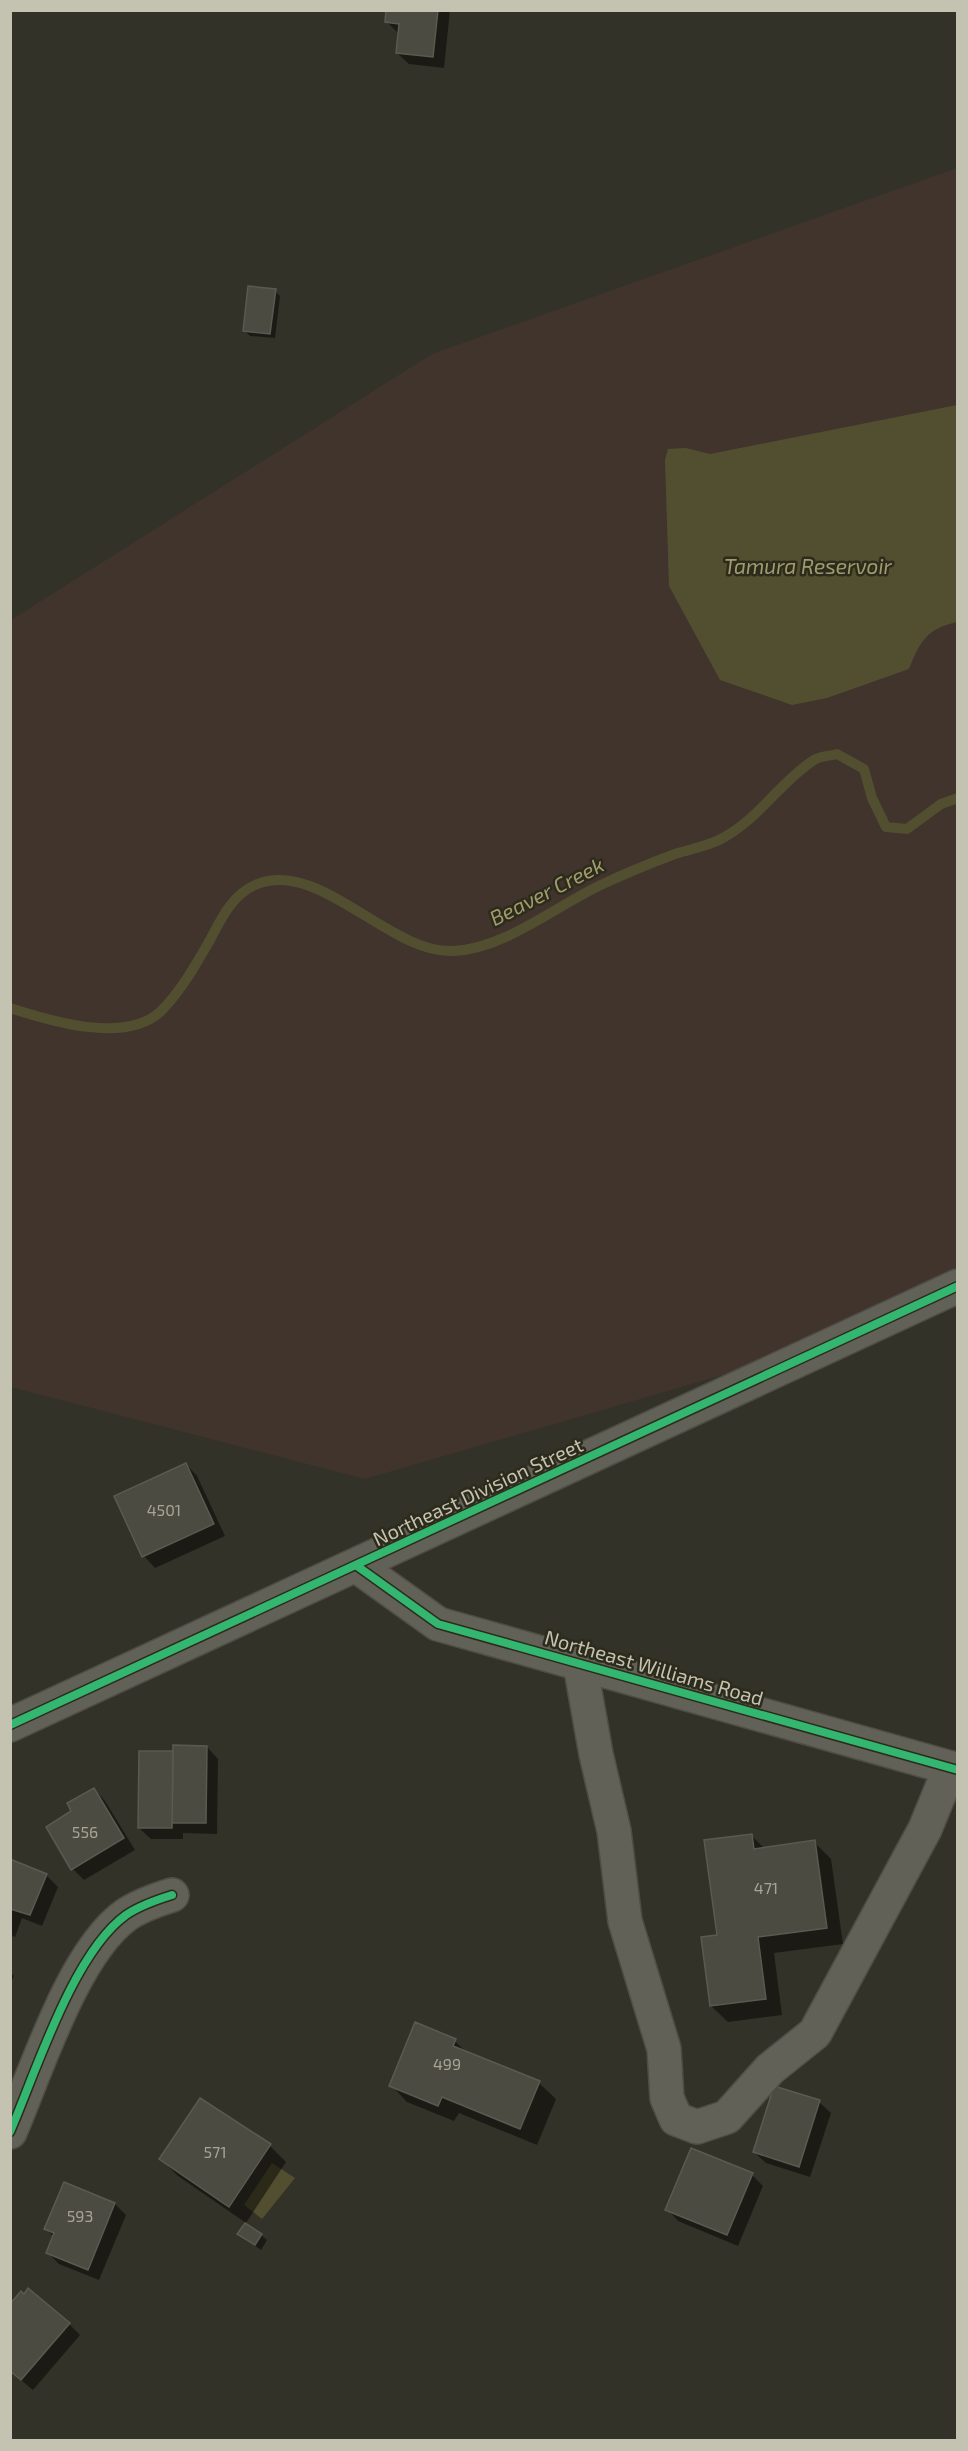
<svg xmlns="http://www.w3.org/2000/svg" width="968" height="2451" font-family="'Exo 2',sans-serif">
	<style>
		.green { fill: #40342d }
		.water { fill: #524f30 }
		.shadow { fill: #0007 }
		.lines { fill: none; stroke-linecap: round; stroke-linejoin: round }
		.stream { stroke: #524f30; stroke-width: 10 }
		.building { fill: #4b4b42; stroke: #5b5a50; stroke-width: 1.5 }
		.minor-casing { stroke: #4e4d46; stroke-width: 36 }
		.minor { stroke: #616157; stroke-width: 33 }
		.cycleway-casing { stroke: #2d2b1c; stroke-width: 11 }
		.cycleway { stroke: #33b770; stroke-width: 8 }
		.labels { text-anchor: middle; stroke-width: 5; stroke-linejoin: round; paint-order: stroke }
		.number-label { font-size: 16px; fill: #a6a595 }
		.street-label { font-size: 20px; fill: #c4c3b1; stroke: #2d2b1c }
		.water-label { font-size: 21px; font-style: italic; fill: #a19c6d; stroke: #2d2b1c }
	</style>
	<rect width="100%" height="100%" fill="#333228"/>
	<polygon class="green" points="957,168 957,1307 365,1479 11,1387 11,620 432,354"/>
	<g class="water">
		<path d="M957 405V622C926 629 920 642 909 669L827 698 792 705 720 680 669 586 665 460 668 449 686 448 710 454Z"/>
		<polygon points="272,2163 295,2178 262,2219 244,2205"/>
	</g>
	<g class="shadow">
		<polygon points="388,10 450,10 444,68 409,64 397,53 398,33 387,22"/>
		<polygon points="275,291 280,296 275,338 250,336 244,330"/>
		<polygon points="186,1464 197,1476 225,1536 155,1568 144,1556"/>
		<polygon points="207,1747 218,1759 217,1834 183,1833 183,1839 151,1839 139,1828 174,1753"/>
		<polygon points="94,1789 105,1801 135,1850 84,1880 73,1869 74,1811"/>
		<polygon points="751,1835 765,1849 814,1842 831,1859 843,1944 774,1953 782,2015 728,2022 711,2006 719,1936"/>
		<polygon points="10,1861 46,1875 58,1887 42,1926 22,1918 15,1937 10,1935"/>
		<polygon points="10,1972 14,1976 10,1984"/>
		<polygon points="455,2041 468,2054 539,2083 556,2099 537,2145 459,2113 454,2121 407,2102 391,2085"/>
		<polygon points="819,2102 831,2113 810,2177 766,2163 754,2152"/>
		<polygon points="270,2146 286,2162 246,2223 178,2176 161,2159"/>
		<polygon points="752,2175 763,2186 738,2246 678,2221 667,2209"/>
		<polygon points="65,2183 115,2204 126,2215 99,2280 59,2264 47,2252 54,2237 46,2229"/>
		<polygon points="239,2234 261,2235 267,2240 261,2250"/>
		<polygon points="69,2324 80,2335 33,2390 10,2371"/>
	</g>
	<g class="lines">
		<path class="stream" d="M10 1008C50 1021 125 1044 160 1012 180 993 196 964 210 940 221 919 232 895 255 885 318 857 389 954 453 951 505 949 557 905 603 884 626 873 651 863 675 854 690 849 708 846 721 839 758 820 780 782 814 760 820 756 830 756 837 754L864 769 872 798 886 827 907 829 941 804 958 798"/>
	</g>
	<g class="building">
		<polygon points="386,10 438,10 433,57 396,53 399,24 385,22"/>
		<polygon points="248,286 276,289 270,334 243,331"/>
		<polygon points="186,1463 214,1524 142,1557 114,1496"/>
		<polygon points="173,1745 207,1746 206,1823 172,1823"/>
		<polygon points="139,1751 173,1751 172,1828 138,1828"/>
		<polygon points="94,1788 124,1838 71,1870 46,1827 71,1811 67,1803"/>
		<polygon points="752,1834 754,1849 815,1840 827,1928 758,1937 766,1999 710,2006 701,1937 717,1935 704,1840"/>
		<polygon points="10,1859 47,1874 30,1915 10,1909"/>
		<polygon points="415,2022 456,2039 453,2046 540,2081 520,2129 442,2097 438,2106 389,2086"/>
		<polygon points="774,2086 820,2100 799,2167 753,2152"/>
		<polygon points="200,2098 271,2144 229,2207 159,2159"/>
		<polygon points="691,2148 753,2173 727,2235 665,2210"/>
		<polygon points="64,2182 115,2203 88,2270 46,2253 54,2233 44,2229"/>
		<polygon points="245,2223 262,2234 255,2245 237,2234"/>
		<polygon points="28,2288 70,2323 21,2380 10,2371 10,2304 21,2291 24,2294"/>
	</g>
	<g class="lines">
		<defs>
			<g id="minor">
				<polyline points="357,1566 438,1624 958,1770"/>
				<polyline points="580,1664 596,1754 614,1831 625,1921 664,2049 667,2098 676,2119 697,2127 727,2117 770,2069 815,2033 925,1829 950,1768"/>
				<polyline points="10,1725 958,1286"/>
				<path d="M10 2132C36 2072 73 1953 126 1915 139 1906 156 1900 172 1895"/>
			</g>
		</defs>
		<use href="#minor" class="minor-casing"/>
		<use href="#minor" class="minor"/>
		<defs>
			<g id="cycleway">
				<polyline points="357,1566 438,1624 958,1770"/>
				<polyline points="10,1725 958,1286"/>
				<path d="M10 2132C36 2072 73 1953 126 1915 139 1906 156 1900 172 1895"/>
			</g>
		</defs>
		<use href="#cycleway" class="cycleway-casing"/>
		<use href="#cycleway" class="cycleway"/>
	</g>
	<g class="labels">
		<g class="number-label">
			<text x="164" y="1516">4501</text>
			<text x="85" y="1838">556</text>
			<text x="766" y="1894">471</text>
			<text x="447" y="2070">499</text>
			<text x="215" y="2158">571</text>
			<text x="80" y="2222">593</text>
		</g>
		<g class="street-label">
			<text transform="translate(478 1492) rotate(-25)" y="7">Northeast Division Street</text>
			<text transform="translate(654 1668) rotate(16)" y="7">Northeast Williams Road</text>
		</g>
		<g class="water-label">
			<text x="808" y="574">Tamura Reservoir</text>
			<text transform="translate(547 892) rotate(-27)" y="7">Beaver Creek</text>
		</g>
	</g>
	<rect width="968" height="2451" fill="none" stroke="#c4c3b1" stroke-width="24"/>
</svg>
